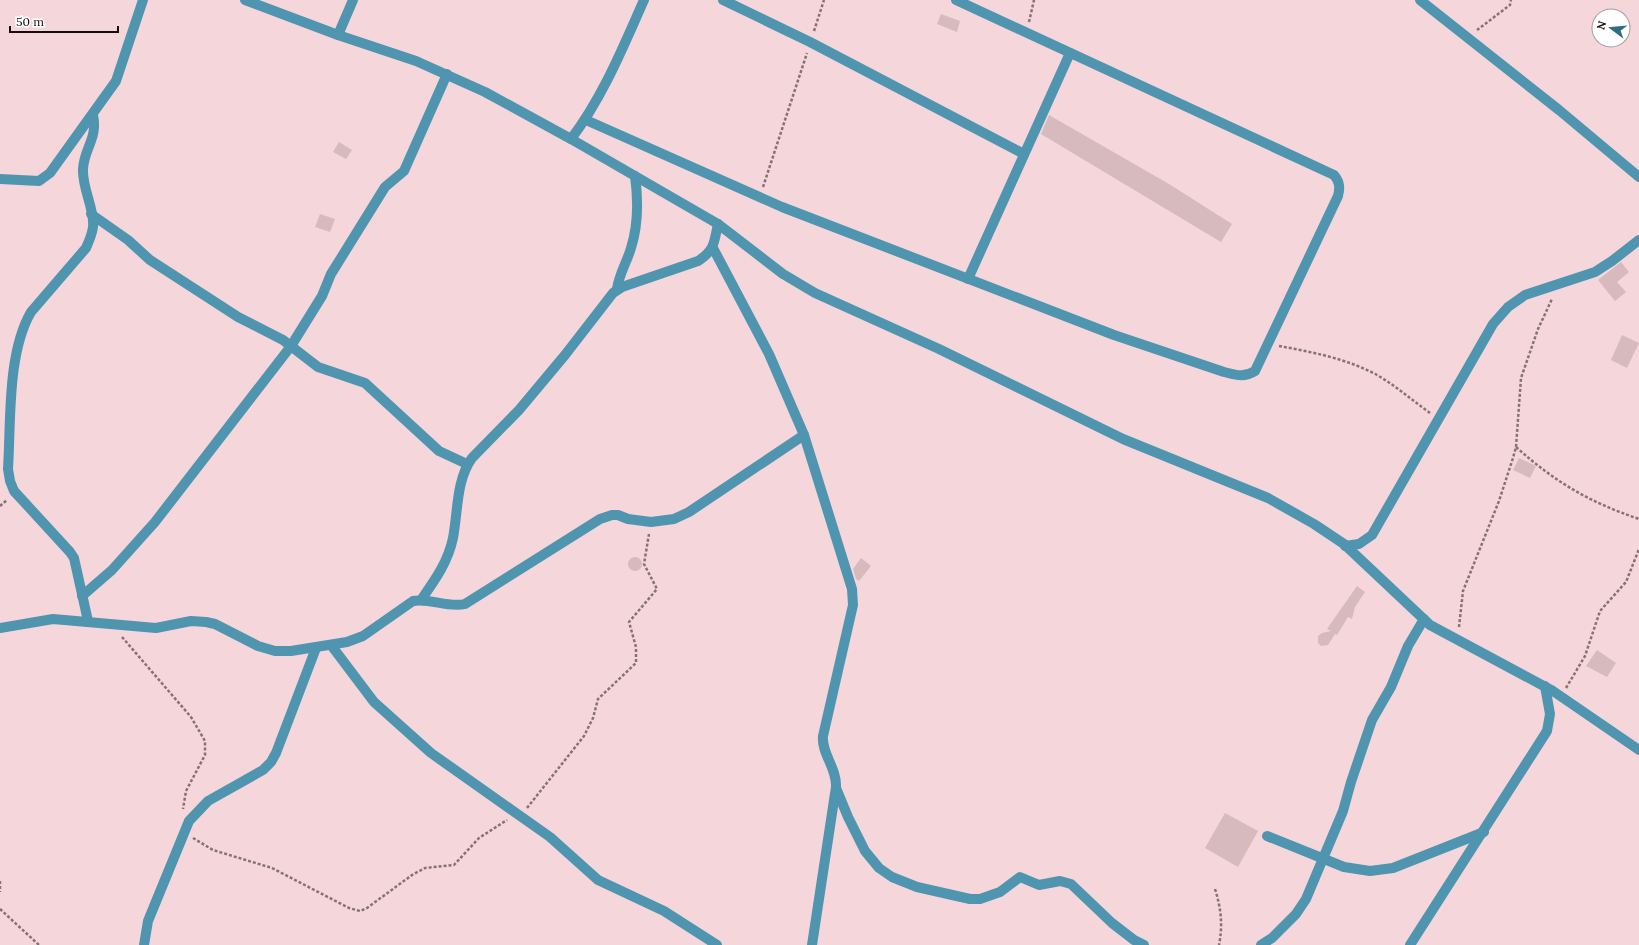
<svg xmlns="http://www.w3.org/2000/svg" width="1639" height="945" font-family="Lora,serif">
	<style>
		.building { fill: #d7babd }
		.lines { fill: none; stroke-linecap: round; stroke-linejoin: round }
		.path { stroke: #867275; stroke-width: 2.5; stroke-dasharray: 3 2; stroke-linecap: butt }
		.minor { stroke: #5095af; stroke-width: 10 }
	</style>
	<rect width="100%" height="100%" fill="#f5d7db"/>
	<g class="building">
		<polygon points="941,14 960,21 957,32 937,24"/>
		<polygon points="1049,115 1169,184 1232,224 1221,242 1041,134"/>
		<polygon points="339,142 352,150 346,159 333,152"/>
		<polygon points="320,214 335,219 330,232 315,227"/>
		<polygon points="1621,262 1629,272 1617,282 1626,292 1615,301 1598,280"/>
		<polygon points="1622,335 1639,343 1627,368 1611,360"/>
		<polygon points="1519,458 1536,466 1530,478 1513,470"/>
		<circle cx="635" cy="564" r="7"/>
		<polygon points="861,558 871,566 859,581 856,579 853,569"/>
		<polygon points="1357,586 1365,592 1355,607 1352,619 1348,617 1337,635 1335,634 1328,645 1321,646 1318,643 1318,636 1322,633 1331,631 1327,629"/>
		<polygon points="1597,650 1616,663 1607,677 1586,666"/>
		<polygon points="1225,813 1258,831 1238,867 1205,848"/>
	</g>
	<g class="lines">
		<g class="path">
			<polyline points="1029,22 1034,0"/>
			<polyline points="1477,30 1510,5 1511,0"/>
			<polyline points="814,31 824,0"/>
			<polyline points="763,187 807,53"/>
			<path d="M1279 346C1312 352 1348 359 1377 375 1396 386 1412 400 1430 413"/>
			<path d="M1516 447C1555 482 1589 502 1639 519"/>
			<polyline points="0,506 7,500"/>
			<polyline points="1459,627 1463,591 1499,501 1513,458 1516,447 1521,378 1538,329 1552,299"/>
			<polyline points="122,637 191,717 205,741 205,755 186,791 183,809"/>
			<polyline points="1566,688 1585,656 1600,611 1626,582 1639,549"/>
			<polyline points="527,808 584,736 593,718 598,699 636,663 636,647 629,622 657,589 644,564 649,534"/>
			<polyline points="193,838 213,850 272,868 349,908 360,911 367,908 412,875 425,868 454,865 479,838 507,820"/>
			<polyline points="0,881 0,892"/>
			<path d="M1215 889C1221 908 1223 925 1219 945"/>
			<polyline points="0,909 39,945"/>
		</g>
		<g class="minor">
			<polyline points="245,0 338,35 416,61 485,92 571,139 718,224 783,274 815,293 939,349 1123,439 1268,498 1314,524 1344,544 1430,625 1553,691 1639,750"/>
			<polyline points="723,0 810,42 1024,154"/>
			<polyline points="1420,0 1559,110 1639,177"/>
			<polyline points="338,35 353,0"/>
			<path d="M586 120 782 207 1114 335 1224 372C1236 375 1244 378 1255 371L1338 196C1340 188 1340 182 1334 175L956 0"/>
			<path d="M571 139C603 97 623 47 644 0"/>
			<polyline points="0,179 39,181 50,173 116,81 143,0"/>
			<polyline points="91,214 128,240 150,260 238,317 283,340 318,367 365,383 439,451 467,464"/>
			<path d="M713 248 769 354 804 435 852 589 853 605 823 736C821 753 837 768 836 787L812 945"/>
			<polyline points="968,279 1070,53"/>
			<path d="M617 289C619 274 627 262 631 248 638 226 638 198 635 176"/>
			<polyline points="1345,546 1359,544 1372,535 1493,324 1508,307 1525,295 1595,272 1612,261 1639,240"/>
			<polyline points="82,596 112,570 155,522 291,346 322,296 331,274 385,187 404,171 447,74"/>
			<path d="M421 600C435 580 448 562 453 538 458 512 456 480 472 458L519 410 565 355 613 293 622 287 698 261C715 250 714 242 718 224"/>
			<path d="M88 621 74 558 70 552 14 491 10 481 8 469C11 422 7 353 31 312L86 248C89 241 92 235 93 227 95 209 82 189 83 169 84 148 98 139 93 115"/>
			<path d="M0 628 53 619 156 628 191 621 206 622 215 624 258 646 275 651H291L347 642 363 636 413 601C430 598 448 608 465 604L600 519 612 515H618L628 519 651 522 674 519 689 512 804 435"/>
			<polyline points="331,645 374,702 431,753 550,837 598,880 664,911 717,945"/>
			<polyline points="836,788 848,817 865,851 879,868 892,877 917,887 970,899 980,899 1000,892 1020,877 1039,885 1060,881 1071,884 1112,923 1134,940 1144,945"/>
			<polyline points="1267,836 1344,867 1370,871 1393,868 1484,832"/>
			<polyline points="144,945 148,921 189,821 208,801 263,770 271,762 276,753 316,648"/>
			<polyline points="1261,945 1272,938 1296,914 1306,899 1343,811 1351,782 1372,720 1391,687 1408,646 1424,619"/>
			<polyline points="1410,945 1547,731 1550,714 1545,686"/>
		</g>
	</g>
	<g transform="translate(1611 28) rotate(286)"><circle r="19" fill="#ffffff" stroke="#a19d9e"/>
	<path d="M0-3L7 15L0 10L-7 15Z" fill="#2e6c82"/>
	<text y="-6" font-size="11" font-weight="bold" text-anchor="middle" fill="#140a0c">N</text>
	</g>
	<path d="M10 26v6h108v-6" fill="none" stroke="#140a0c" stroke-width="2"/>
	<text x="16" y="26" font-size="12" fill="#140a0c" stroke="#ffffff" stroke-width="3" paint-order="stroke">50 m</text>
</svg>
